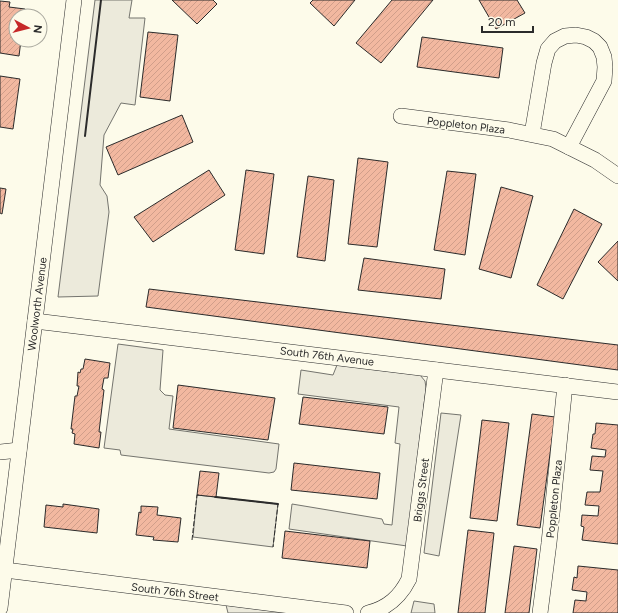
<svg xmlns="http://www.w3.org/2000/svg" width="618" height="613" font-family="Figtree,sans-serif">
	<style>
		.parking { fill: #eceadb; stroke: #74746e }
		.building { fill: url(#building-hatch); stroke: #2b2b2b }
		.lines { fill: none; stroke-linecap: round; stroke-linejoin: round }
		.street-casing { stroke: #2b2b2b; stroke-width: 16 }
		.street { stroke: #fdfbea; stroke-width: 15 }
		.fence { stroke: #2b2b2b; stroke-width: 1; stroke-dasharray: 5 2; stroke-linecap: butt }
		.wall { stroke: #2b2b2b; stroke-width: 2 }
		.labels { text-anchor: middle; stroke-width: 3; stroke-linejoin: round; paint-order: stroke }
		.street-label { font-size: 11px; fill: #2b2b2b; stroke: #fdfbea }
	</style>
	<defs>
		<pattern id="building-hatch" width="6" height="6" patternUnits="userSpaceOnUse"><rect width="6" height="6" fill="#f2b8a0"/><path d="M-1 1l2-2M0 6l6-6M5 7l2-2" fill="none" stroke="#d09e8a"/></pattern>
	</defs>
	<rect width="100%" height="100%" fill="#fdfbea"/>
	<g class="parking">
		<polygon points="95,0 132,0 129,18 145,18 135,105 121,103 104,135 100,185 107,196 109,212 98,296 58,297"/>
		<polygon points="118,344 163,350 160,390 165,395 173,396 169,429 279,444 276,469 274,472 269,473 121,455 120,450 104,448"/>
		<polygon points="337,365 420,375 425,381 426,388 407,546 289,529 292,504 382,519 384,524 392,525 400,444 395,443 399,407 298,394 301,370 333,375"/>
		<polygon points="441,413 461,415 439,556 424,553"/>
		<polygon points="197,495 278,504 273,547 193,537"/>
		<polygon points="414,601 434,604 435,613 411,613"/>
		<polygon points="226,605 289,613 228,613"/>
	</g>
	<g class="building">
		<polygon points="172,0 213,0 217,4 197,24"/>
		<polygon points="313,0 355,0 334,26 310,3"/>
		<polygon points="392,0 433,0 381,63 356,43"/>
		<polygon points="479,0 517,0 525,13 496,29"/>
		<polygon points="0,1 10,2 9,7 25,9 24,16 16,16 16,40 21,40 19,56 0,53"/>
		<polygon points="148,32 178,35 170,101 140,97"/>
		<polygon points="422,37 503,48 499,78 417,67"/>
		<polygon points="0,76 20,79 13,129 0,127"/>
		<polygon points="182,115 193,142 118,175 106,147"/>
		<polygon points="358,158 388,162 377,247 348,244"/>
		<polygon points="209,170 225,195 153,242 134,217"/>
		<polygon points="246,170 274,174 264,254 235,250"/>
		<polygon points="447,171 476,174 465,255 434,250"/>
		<polygon points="308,176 334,180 325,261 297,257"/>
		<polygon points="501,187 533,196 511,278 479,269"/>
		<polygon points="0,188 6,189 2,214 0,213"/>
		<polygon points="574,209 602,224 563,299 537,285"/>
		<polygon points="618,241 618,281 598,262"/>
		<polygon points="364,258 445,269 441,299 358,290"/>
		<polygon points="149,289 618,345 618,370 146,307"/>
		<polygon points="85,359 110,363 108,378 104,378 102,389 104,390 99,432 101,432 99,448 74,444 75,434 72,433 73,429 71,429 75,396 77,396 79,386 77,386 78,372 80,373 81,369 83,369"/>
		<polygon points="178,385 275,398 268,440 173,428"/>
		<polygon points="303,397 388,407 384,434 299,424"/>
		<polygon points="532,414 555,417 540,528 517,525"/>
		<polygon points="482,420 509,423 497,521 470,518"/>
		<polygon points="596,423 618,425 618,544 582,540 584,527 581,526 582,515 598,516 599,506 585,505 587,492 600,492 603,471 590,470 592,456 605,457 606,450 591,448 593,434 595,434"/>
		<polygon points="294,463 380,473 377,499 291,490"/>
		<polygon points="200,471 219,473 216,497 197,495"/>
		<polygon points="63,504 99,509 97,533 44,527 46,505 63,507"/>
		<polygon points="141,506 158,507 157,515 181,518 178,542 153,540 154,537 136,535 139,512 141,513"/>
		<polygon points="468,530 494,533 485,613 458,613"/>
		<polygon points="285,531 370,541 367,568 282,558"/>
		<polygon points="514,546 537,549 529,613 505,613"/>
		<polygon points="578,566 618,570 618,613 573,613 575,600 586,601 587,592 572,590 574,577 577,578"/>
	</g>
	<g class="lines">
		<defs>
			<g id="street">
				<polyline points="401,116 509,130 553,139 595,160 618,176"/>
				<polyline points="532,134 544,63 548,49 555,41 565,36 576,35 586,37 594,41 600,47 604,57 605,67 604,81 569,147"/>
				<polyline points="35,321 618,392"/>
				<polyline points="0,452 19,450"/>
				<polyline points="5,570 346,613"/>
				<polyline points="0,608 74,0"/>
				<path d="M368 613C388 608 400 597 409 579L436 370"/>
				<polyline points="540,613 549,543 565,385"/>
			</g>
		</defs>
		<use href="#street" class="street-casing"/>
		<use href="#street" class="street"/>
		<g class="fence">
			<polyline points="214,497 278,504 273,547"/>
			<polyline points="192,540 197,495 200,495"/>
		</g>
		<g class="wall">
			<polyline points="85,136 101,0"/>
			<polyline points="216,497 278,504"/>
		</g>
	</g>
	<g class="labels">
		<g class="street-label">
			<text transform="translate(466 125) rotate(7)" y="4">Poppleton Plaza</text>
			<text transform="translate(37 304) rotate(-83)" y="4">Woolworth Avenue</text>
			<text transform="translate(327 356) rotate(7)" y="4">South 76th Avenue</text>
			<text transform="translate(421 490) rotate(-83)" y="4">Briggs Street</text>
			<text transform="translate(554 499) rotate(-84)" y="4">Poppleton Plaza</text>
			<text transform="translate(175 592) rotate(7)" y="4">South 76th Street</text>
		</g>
	</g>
	<g transform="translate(28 28) rotate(97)"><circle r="19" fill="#fdfbea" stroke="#a9a89e"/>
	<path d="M0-3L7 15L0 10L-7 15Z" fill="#c62828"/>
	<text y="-6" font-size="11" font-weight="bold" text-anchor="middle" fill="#2b2b2b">N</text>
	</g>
	<path d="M482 26v6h51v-6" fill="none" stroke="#2b2b2b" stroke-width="2"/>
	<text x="488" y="26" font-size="12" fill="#2b2b2b" stroke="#fdfbea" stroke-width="3" paint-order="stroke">20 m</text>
</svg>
